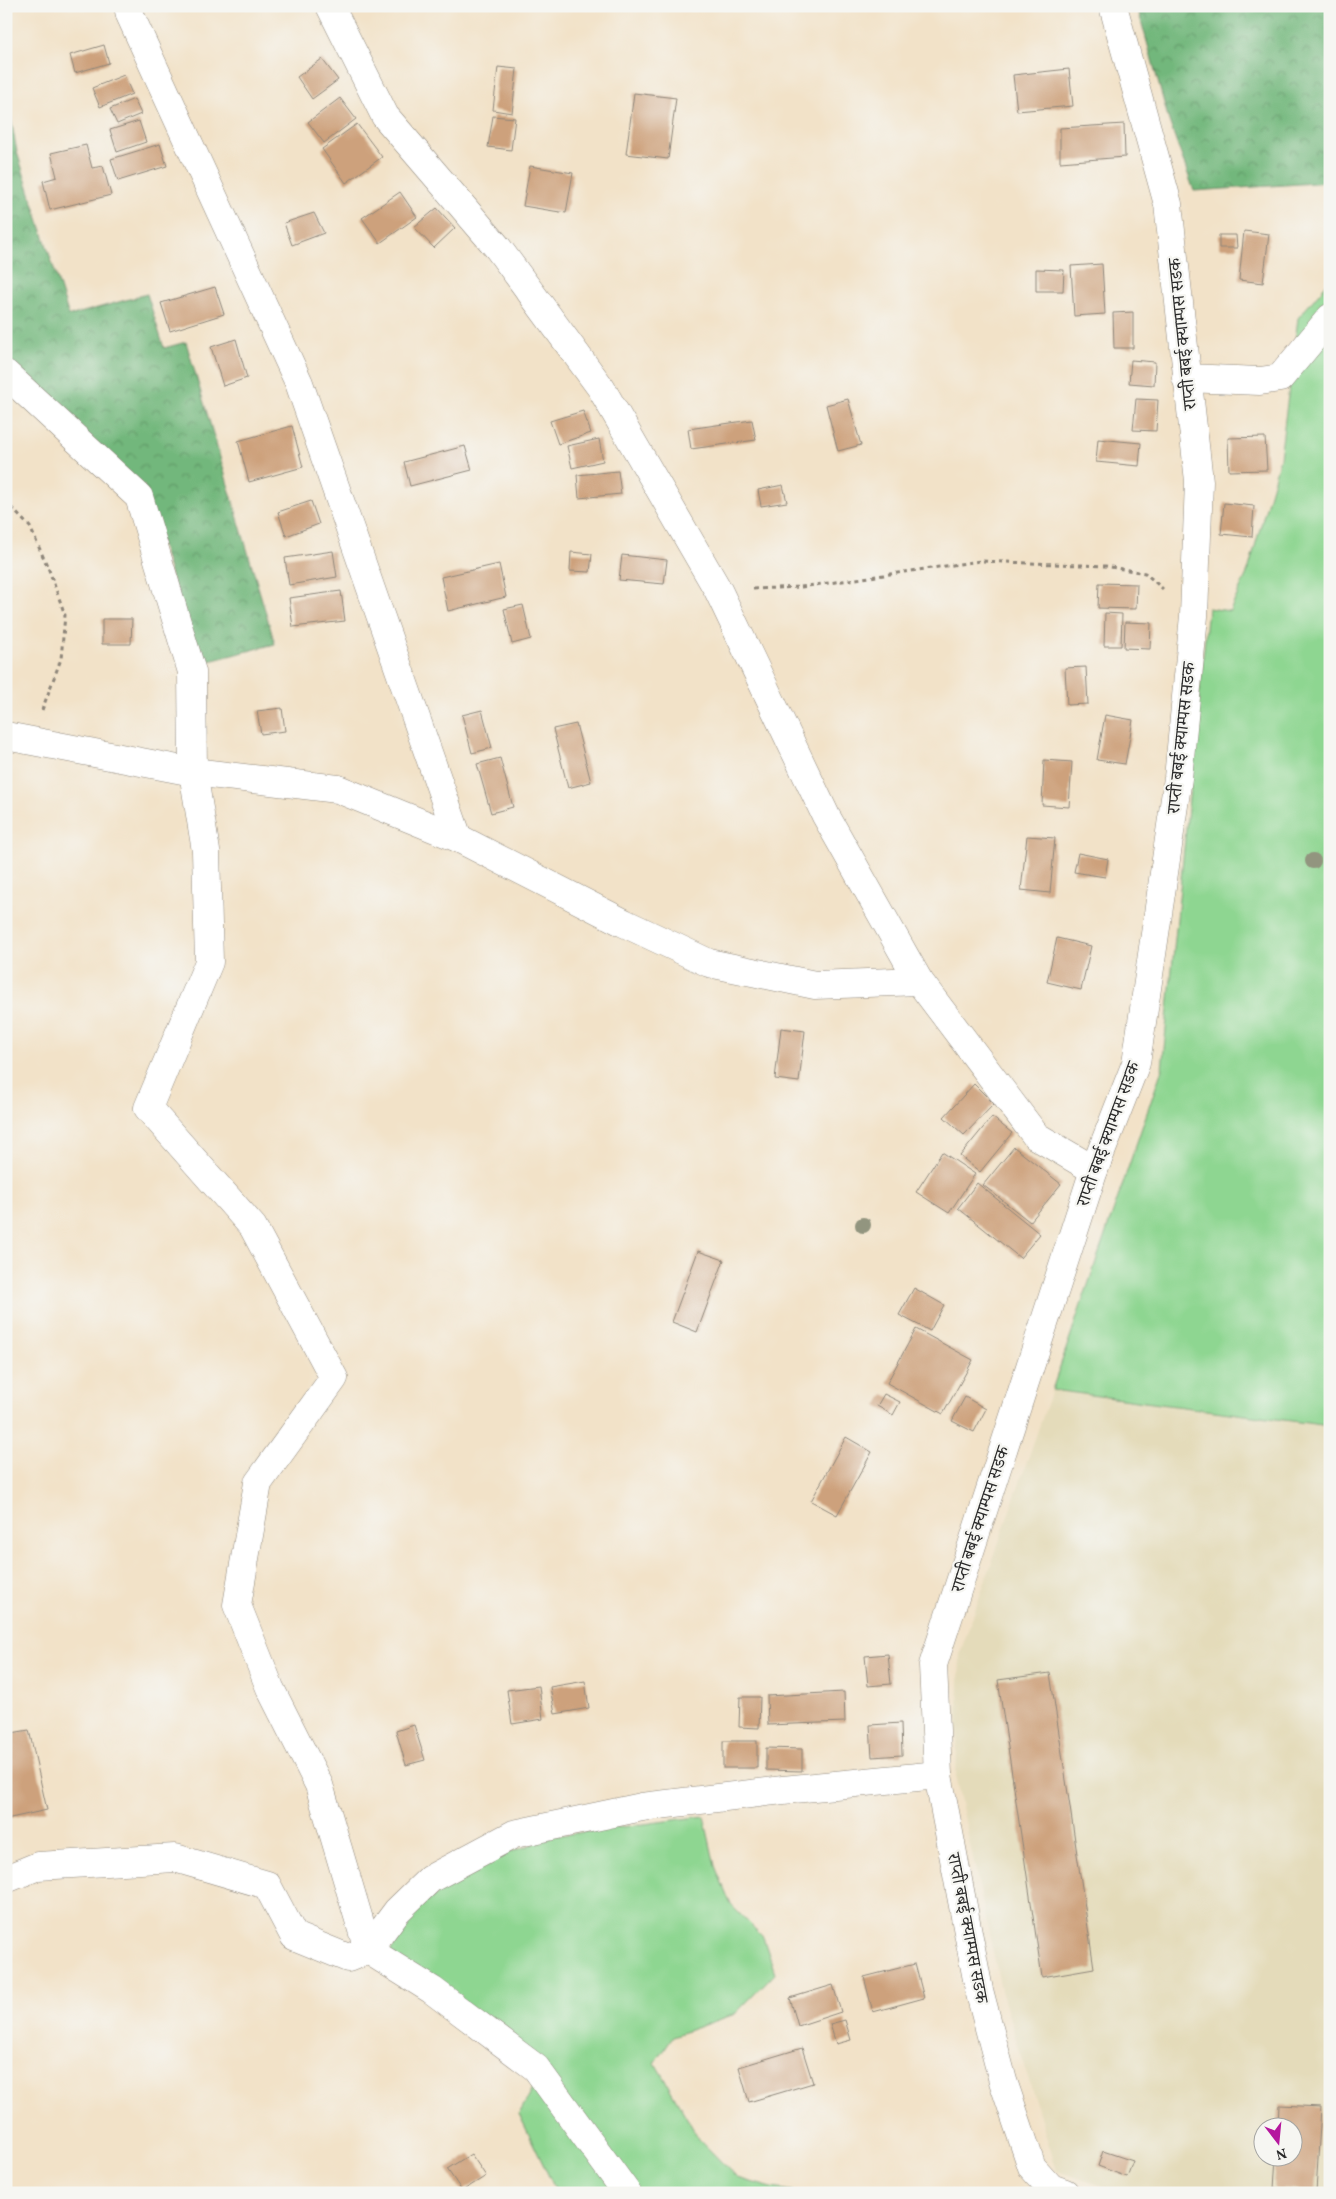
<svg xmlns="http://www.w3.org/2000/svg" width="1336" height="2199" font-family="Vollkorn,'Noto Serif Devanagari',serif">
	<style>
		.built { fill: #e4dbba; fill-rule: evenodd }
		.grass { fill: #8ed691; stroke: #5c805e }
		.forest { fill: url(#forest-crowns); stroke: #4e7153 }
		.building { fill: #cda17b }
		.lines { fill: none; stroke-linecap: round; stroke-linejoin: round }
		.minor-casing { stroke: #8e867a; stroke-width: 29 }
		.path { stroke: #8e867a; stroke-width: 3; stroke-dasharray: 4 4; stroke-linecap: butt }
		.minor { stroke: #fff; stroke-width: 28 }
		.tree { fill: #92957f }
		.labels { text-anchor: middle; stroke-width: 4.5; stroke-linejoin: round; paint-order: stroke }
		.street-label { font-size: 18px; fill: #2b2b2b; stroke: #f6f6f2 }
	</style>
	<defs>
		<pattern id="forest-crowns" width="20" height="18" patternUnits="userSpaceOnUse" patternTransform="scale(1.25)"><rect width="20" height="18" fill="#72b77b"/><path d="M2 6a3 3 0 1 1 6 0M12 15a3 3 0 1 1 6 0" fill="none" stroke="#5e9565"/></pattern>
	</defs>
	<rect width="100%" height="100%" fill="#f6f6f2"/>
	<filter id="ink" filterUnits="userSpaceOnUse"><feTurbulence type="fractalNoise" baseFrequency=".02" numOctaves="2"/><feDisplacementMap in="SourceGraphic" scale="10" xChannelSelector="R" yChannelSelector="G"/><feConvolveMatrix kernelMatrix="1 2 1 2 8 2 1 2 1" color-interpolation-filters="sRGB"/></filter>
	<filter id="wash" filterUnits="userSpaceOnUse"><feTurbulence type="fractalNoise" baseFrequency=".0096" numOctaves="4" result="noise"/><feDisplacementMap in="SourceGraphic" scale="20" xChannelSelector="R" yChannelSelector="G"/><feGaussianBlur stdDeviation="1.12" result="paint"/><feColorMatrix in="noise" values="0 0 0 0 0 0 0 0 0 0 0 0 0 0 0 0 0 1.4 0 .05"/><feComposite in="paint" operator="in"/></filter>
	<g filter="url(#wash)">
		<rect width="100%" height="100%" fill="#f2e2c8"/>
		<path class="built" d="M1052 1390 1330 1426V2193H1123L1057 2171 1002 1994 956 1779 960 1653ZM1264 2126H1294V2156H1264Z"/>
		<g class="grass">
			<polygon points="1330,280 1330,1426 1052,1390 1162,1069 1208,608 1230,611 1248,571 1280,458 1298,318"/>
			<polygon points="704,1816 715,1866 731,1905 763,1937 775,1973 735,2014 673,2036 655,2063 699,2139 737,2178 772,2188 806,2193 557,2193 519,2114 544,2068 390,1952 418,1907 483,1863 553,1836"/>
		</g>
		<g class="forest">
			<polygon points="1137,6 1330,6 1330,182 1194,191 1169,121"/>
			<polygon points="6,92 17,152 69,316 147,294 164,348 186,342 275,644 198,664 146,494 22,377 6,360"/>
		</g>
		<g id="blocks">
			<g class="building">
				<polygon points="104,45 109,63 75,73 70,55"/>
				<polygon points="322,59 338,80 312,99 297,77"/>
				<polygon points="498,67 517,69 512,113 493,110"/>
				<polygon points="1069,69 1073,106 1017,111 1013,75"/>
				<polygon points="124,75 132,94 100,107 92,88"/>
				<polygon points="634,93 676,98 668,159 626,154"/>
				<polygon points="340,98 356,119 324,143 308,122"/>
				<polygon points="134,99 141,114 117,124 110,109"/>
				<polygon points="493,116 515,118 511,150 488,147"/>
				<polygon points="139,121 146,142 117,152 110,130"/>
				<polygon points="357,124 382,157 346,183 322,149"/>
				<polygon points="1124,124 1125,157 1060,162 1060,128"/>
				<polygon points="160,144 167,166 118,181 111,159"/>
				<polygon points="86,145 92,168 103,166 111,195 50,210 43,181 57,177 51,153"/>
				<polygon points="530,166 573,173 566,213 523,206"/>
				<polygon points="400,192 417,217 380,243 362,218"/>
				<polygon points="437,208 455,228 434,248 414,227"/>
				<polygon points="314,213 324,233 292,245 284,223"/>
				<polygon points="1244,231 1269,234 1263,283 1239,280"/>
				<polygon points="1219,235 1236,235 1237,248 1219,248"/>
				<polygon points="1102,264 1105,314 1074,316 1071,266"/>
				<polygon points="1036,269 1064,270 1063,291 1036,291"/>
				<polygon points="215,287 224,314 170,331 161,303"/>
				<polygon points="1133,312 1133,348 1114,348 1113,313"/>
				<polygon points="236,339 247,378 223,386 211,347"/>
				<polygon points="1131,360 1155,362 1154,385 1129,383"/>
				<polygon points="848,399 861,445 838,451 826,405"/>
				<polygon points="1136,399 1158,400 1156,431 1133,430"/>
				<polygon points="583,411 591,433 558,444 550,421"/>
				<polygon points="752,420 756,440 691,449 688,429"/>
				<polygon points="292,426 303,467 249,482 238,441"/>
				<polygon points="1265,437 1267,470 1229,471 1228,438"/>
				<polygon points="599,439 603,461 572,468 567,446"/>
				<polygon points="1098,439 1141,443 1139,466 1096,462"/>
				<polygon points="465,446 472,470 410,486 404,462"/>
				<polygon points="618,471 621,494 579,498 577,475"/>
				<polygon points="783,485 787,502 761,506 758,490"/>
				<polygon points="311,501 319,524 286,536 278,512"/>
				<polygon points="1224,503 1254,506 1252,537 1221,534"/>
				<polygon points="333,551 337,577 289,585 285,558"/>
				<polygon points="571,552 592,554 590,572 570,571"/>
				<polygon points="622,555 667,560 664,584 619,580"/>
				<polygon points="499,564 506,597 448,611 441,577"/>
				<polygon points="1099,583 1137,584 1136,609 1098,608"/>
				<polygon points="341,591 345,621 293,627 289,598"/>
				<polygon points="523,605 531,639 512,644 504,609"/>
				<polygon points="1105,613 1122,614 1121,646 1104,646"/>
				<polygon points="102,619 132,619 131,644 102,644"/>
				<polygon points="6,621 11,622 7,639 6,639"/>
				<polygon points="1125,622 1151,623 1150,649 1124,648"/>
				<polygon points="1086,667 1088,704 1067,705 1065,668"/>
				<polygon points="282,708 285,731 261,734 257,711"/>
				<polygon points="482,710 492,748 472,753 462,715"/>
				<polygon points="1105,715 1133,720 1125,764 1097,760"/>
				<polygon points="576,724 591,782 568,788 553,729"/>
				<polygon points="500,758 513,807 491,813 477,764"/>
				<polygon points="1044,760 1072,762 1069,807 1042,805"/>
				<polygon points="1027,836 1055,838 1050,893 1021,890"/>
				<polygon points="1078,853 1108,859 1105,877 1074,872"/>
				<polygon points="1057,938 1091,946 1081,990 1047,982"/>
				<polygon points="781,1028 805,1031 799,1082 775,1079"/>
				<polygon points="974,1084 994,1104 964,1135 944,1117"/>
				<polygon points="992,1117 1012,1133 980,1172 960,1156"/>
				<polygon points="1014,1147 1061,1184 1030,1222 983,1185"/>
				<polygon points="942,1152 975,1174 949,1213 916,1192"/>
				<polygon points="977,1183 1040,1234 1020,1258 958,1208"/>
				<polygon points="698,1251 724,1260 697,1332 672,1322"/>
				<polygon points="914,1288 944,1305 930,1331 899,1315"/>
				<polygon points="916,1329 973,1360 943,1414 887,1383"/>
				<polygon points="884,1394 900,1402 893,1415 877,1406"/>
				<polygon points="965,1397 986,1409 974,1432 952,1421"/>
				<polygon points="846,1437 872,1452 837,1515 811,1501"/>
				<polygon points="888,1654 891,1684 868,1686 865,1656"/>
				<polygon points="1050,1673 1094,1968 1042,1977 998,1680"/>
				<polygon points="585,1681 589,1708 555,1714 550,1687"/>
				<polygon points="539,1686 543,1719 512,1724 507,1690"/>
				<polygon points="844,1692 845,1722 768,1725 767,1696"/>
				<polygon points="740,1697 760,1697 759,1728 739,1727"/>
				<polygon points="901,1723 902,1755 872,1757 870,1725"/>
				<polygon points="414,1725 425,1760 406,1765 396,1731"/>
				<polygon points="29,1730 47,1810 6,1819 6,1734"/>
				<rect x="723" y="1741" width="34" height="27"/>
				<polygon points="766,1748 802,1749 802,1771 766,1770"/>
				<polygon points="915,1964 924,1998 873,2012 864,1977"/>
				<polygon points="833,1985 841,2012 798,2026 790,1998"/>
				<polygon points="845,2020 851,2040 836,2044 830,2024"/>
				<polygon points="802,2048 813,2083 749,2102 739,2067"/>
				<polygon points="1279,2105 1321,2107 1316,2192 1274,2189 1276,2156 1294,2156 1294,2126 1278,2126"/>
				<polygon points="1103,2151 1133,2161 1127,2177 1098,2166"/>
				<polygon points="471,2154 486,2176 462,2191 447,2169"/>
			</g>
		</g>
	</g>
	<g filter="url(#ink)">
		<use href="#blocks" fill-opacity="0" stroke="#8e867a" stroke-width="1"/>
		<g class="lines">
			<defs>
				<g id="minor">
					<polyline points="128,6 130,15 299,383 458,838"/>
					<polyline points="330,6 385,116 498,248 601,388 718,590 826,816 919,981 1036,1136 1094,1170"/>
					<polyline points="6,374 139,497 192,672 193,772 206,851 209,962 148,1108 253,1227 334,1378 258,1483 237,1605 270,1688 319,1785 368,1950 432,1990 536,2068 627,2193"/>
					<polyline points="1186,378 1260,381 1280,378 1330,318"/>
					<polyline points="6,736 193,772 338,789 458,838 624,923 709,963 815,985 919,981"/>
					<polyline points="6,1879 38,1866 175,1858 267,1885 294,1936 348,1958 368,1950 397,1911 430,1879 514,1834 642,1807 783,1790 938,1775"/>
					<polyline points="1065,2193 1051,2188 1032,2167 1003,2081 979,1990 938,1775 933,1665 1094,1170 1136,1063 1178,778 1194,616 1199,481 1168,204 1113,6"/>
				</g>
			</defs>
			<use href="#minor" class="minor-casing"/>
			<g class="path">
				<polyline points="6,502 30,527 49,570 65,615 61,659 42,710"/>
				<polyline points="753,589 801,587 980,561 1105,566 1145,573 1163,589"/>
			</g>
			<use href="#minor" class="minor"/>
		</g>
		<g class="tree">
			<circle cx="1313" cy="861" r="8"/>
			<circle cx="863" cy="1225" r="8"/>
		</g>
	</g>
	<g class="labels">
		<g class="street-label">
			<text transform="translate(1182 334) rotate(-96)" y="6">राप्ती बबई क्याम्पस सडक</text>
			<text transform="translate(1181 738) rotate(-84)" y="6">राप्ती बबई क्याम्पस सडक</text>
			<text transform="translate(1108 1134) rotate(-70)" y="6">राप्ती बबई क्याम्पस सडक</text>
			<text transform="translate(980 1519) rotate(-72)" y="6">राप्ती बबई क्याम्पस सडक</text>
			<text transform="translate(968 1928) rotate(79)" y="6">राप्ती बबई क्याम्पस सडक</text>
		</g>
	</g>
	<rect width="1336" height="2199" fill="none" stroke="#f6f6f2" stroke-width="25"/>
	<g transform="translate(1278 2142) rotate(164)"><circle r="24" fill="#f6f6f2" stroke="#a5a5a2"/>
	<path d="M0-4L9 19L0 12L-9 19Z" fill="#b5179e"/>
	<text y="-8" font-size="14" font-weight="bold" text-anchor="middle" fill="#2b2b2b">N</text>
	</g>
</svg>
